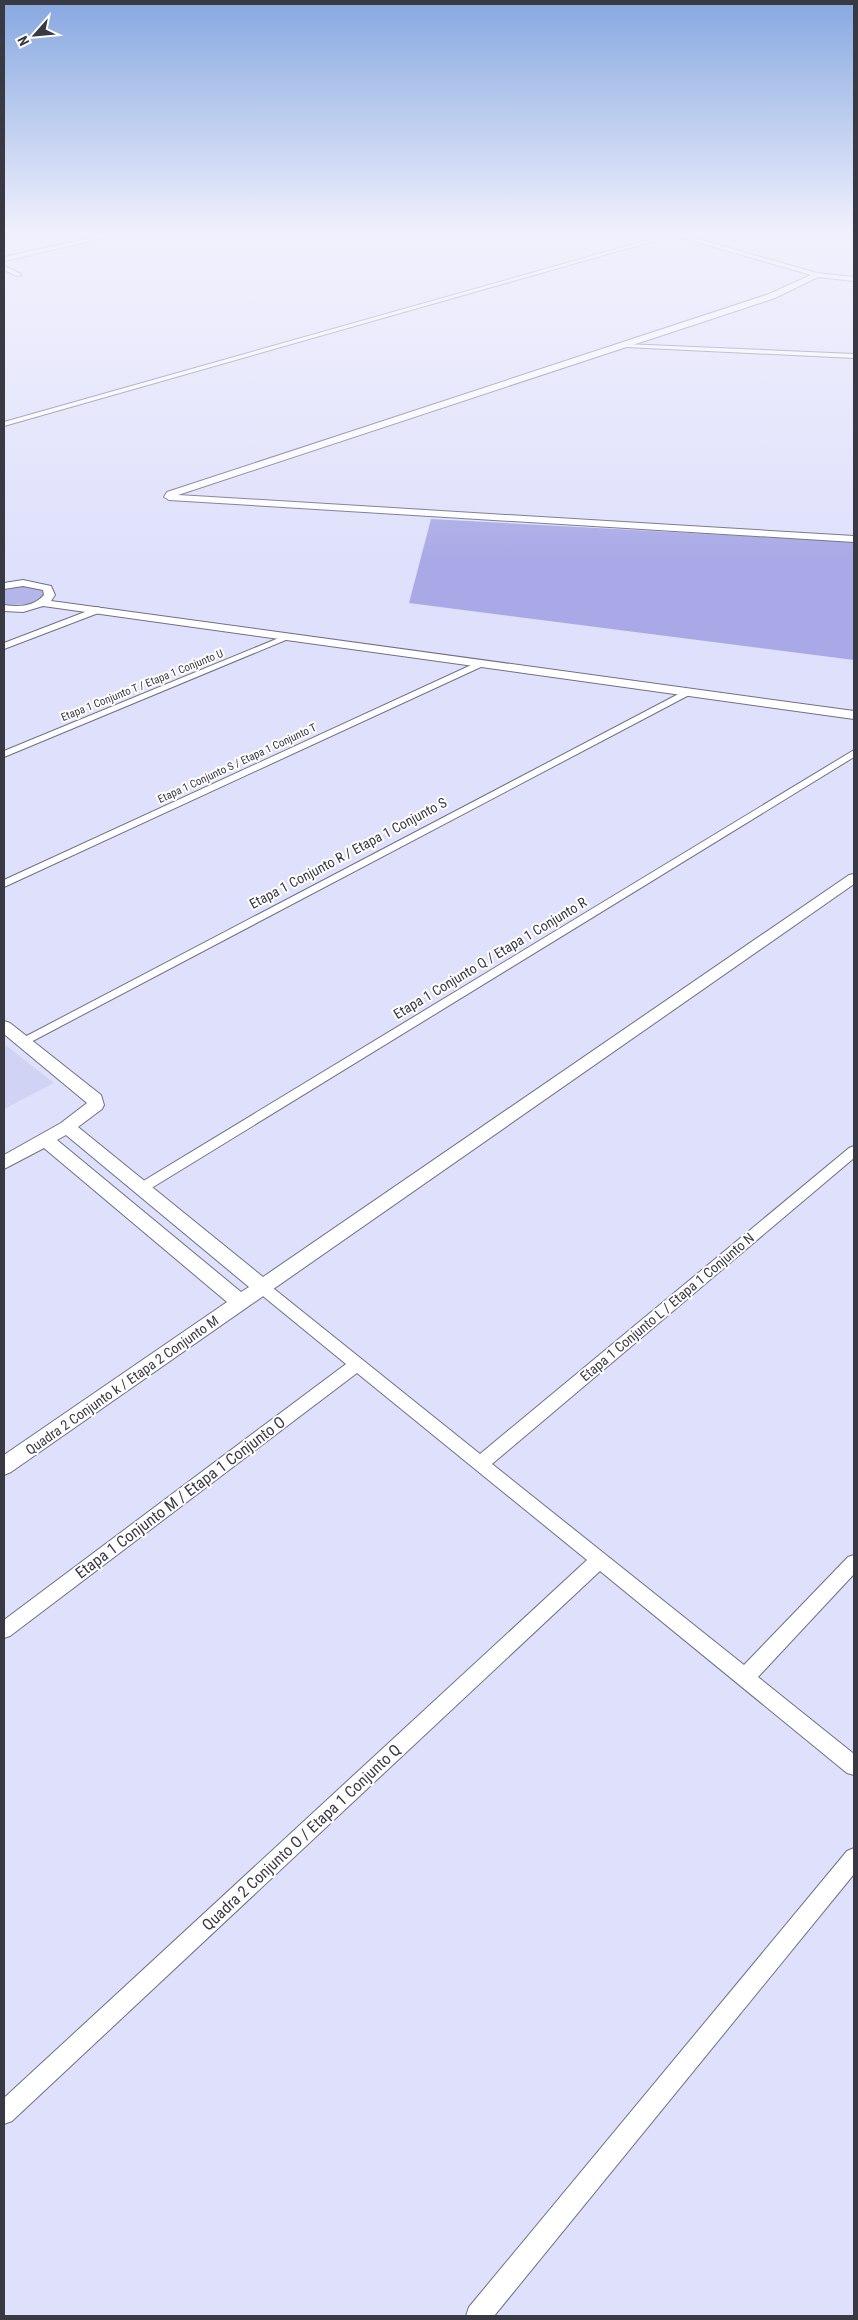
<svg xmlns="http://www.w3.org/2000/svg" width="858" height="2320" font-family="'Roboto Condensed',sans-serif">
	<style>
		.built { fill: #d1d3f4 }
		.green { fill: #b4b5ea }
		.forest { fill: #a9a9e7 }
		.lines { fill: none; stroke-linecap: round; stroke-linejoin: round }
		.minor-casing { stroke: #6f7087; stroke-width: 2 }
		.tertiary-casing { stroke: #6f7087; stroke-width: 2 }
		.minor { fill: #fff; fill-rule: evenodd }
		.tertiary { fill: #fff; fill-rule: evenodd }
		.labels { text-anchor: middle; stroke-width: 4; stroke-linejoin: round; paint-order: stroke }
		.far-street-label { font-size: 11px; fill: #383943; stroke: #fff }
		.street-label { font-size: 14px; fill: #383943; stroke: #fff }
		.near-street-label { font-size: 16px; fill: #383943; stroke: #fff }
	</style>
	<rect width="100%" height="100%" fill="#dfe0fb"/>
	<polygon class="built" points="4,1044 54,1083 4,1109"/>
	<polygon class="green" points="21,585 41,589 44,595 30,604 4,605 4,589"/>
	<polygon class="forest" points="431,519 854,542 854,660 409,603"/>
	<g class="lines">
		<defs>
			<g id="minor">
				<polygon points="676,232 685,232 4,426 4,422"/>
				<polygon points="4,266 21,274 22,275 17,276 4,270"/>
				<polygon points="624,344 854,354 854,358 626,347"/>
				<polygon points="98,607 102,610 101,612 4,649 4,643"/>
				<polygon points="286,635 293,637 4,757 4,751"/>
				<polygon points="480,661 483,662 483,666 4,887 4,880"/>
				<polygon points="688,689 693,692 691,694 27,1044 23,1045 17,1041"/>
				<polygon points="854,750 854,757 145,1192 135,1192 133,1189 135,1186"/>
				<polygon points="854,1146 854,1158 492,1464 744,1665 848,1557 854,1555 854,1574 758,1677 854,1754 854,1775 847,1773 600,1571 12,2121 4,2124 4,2098 587,1560 357,1373 10,1636 4,1638 4,1620 346,1364 258,1292 256,1288 258,1284 268,1284 480,1454 849,1148"/>
				<polygon points="854,1848 854,1874 494,2316 466,2316 469,2307 847,1851"/>
			</g>
			<g id="tertiary">
				<polygon points="117,232 129,232 4,261 4,257"/>
				<polygon points="663,232 673,232 817,273 854,277 854,281 818,277 775,298 178,495 854,536 854,542 169,500 164,497 167,492 769,294 811,275"/>
				<path d="M23 580 51 586 55 595 51 601 854 711V719L43 606 23 612 4 611V605C19 607 33 607 44 595L43 590 23 586 4 589V583Z"/>
				<path d="M854 874V884L11 1472 4 1475V1455L227 1302 44 1148 4 1169V1155L61 1123 87 1103 4 1034V1021L10 1023 101 1095 104 1105 102 1109 78 1127 263 1277 849 875ZM66 1135 249 1287 241 1292 57 1140Z"/>
			</g>
		</defs>
		<use href="#minor" class="minor-casing"/>
		<use href="#tertiary" class="tertiary-casing"/>
		<use href="#minor" class="minor"/>
		<use href="#tertiary" class="tertiary"/>
	</g>
	<linearGradient id="sky" x2="0" y2="1"><stop stop-color="#87a8e0"/><stop offset="0.42" stop-color="#f1f1fd"/><stop offset="1" stop-color="#f1f1fd" stop-opacity="0"/></linearGradient>
	<rect width="858" height="557" fill="url(#sky)"/>
	<g class="labels">
		<g class="far-street-label">
			<text transform="translate(142 685) rotate(-22)" y="4">Etapa 1 Conjunto T / Etapa 1 Conjunto U</text>
			<text transform="translate(237 763) rotate(-25)" y="4">Etapa 1 Conjunto S / Etapa 1 Conjunto T</text>
		</g>
		<g class="street-label">
			<text transform="translate(348 853) rotate(-28)" y="5">Etapa 1 Conjunto R / Etapa 1 Conjunto S</text>
			<text transform="translate(490 958) rotate(-31)" y="5">Etapa 1 Conjunto Q / Etapa 1 Conjunto R</text>
			<text transform="translate(667 1307) rotate(-40)" y="5">Etapa 1 Conjunto L / Etapa 1 Conjunto N</text>
			<text transform="translate(122 1385) rotate(-35)" y="5">Quadra 2 Conjunto k / Etapa 2 Conjunto M</text>
		</g>
		<g class="near-street-label">
			<text transform="translate(180 1497) rotate(-37)" y="6">Etapa 1 Conjunto M / Etapa 1 Conjunto O</text>
			<text transform="translate(301 1837) rotate(-43)" y="6">Quadra 2 Conjunto O / Etapa 1 Conjunto Q</text>
		</g>
	</g>
	<rect width="858" height="2320" fill="none" stroke="#383943" stroke-width="10"/>
	<g transform="translate(35 35) rotate(243)" stroke="#ffffff" stroke-width="4" paint-order="stroke">
	<path d="M0-4L9 19L0 12L-9 19Z" fill="#383943"/>
	<text y="-8" font-size="14" font-weight="bold" text-anchor="middle" fill="#383943">N</text>
	</g>
</svg>
